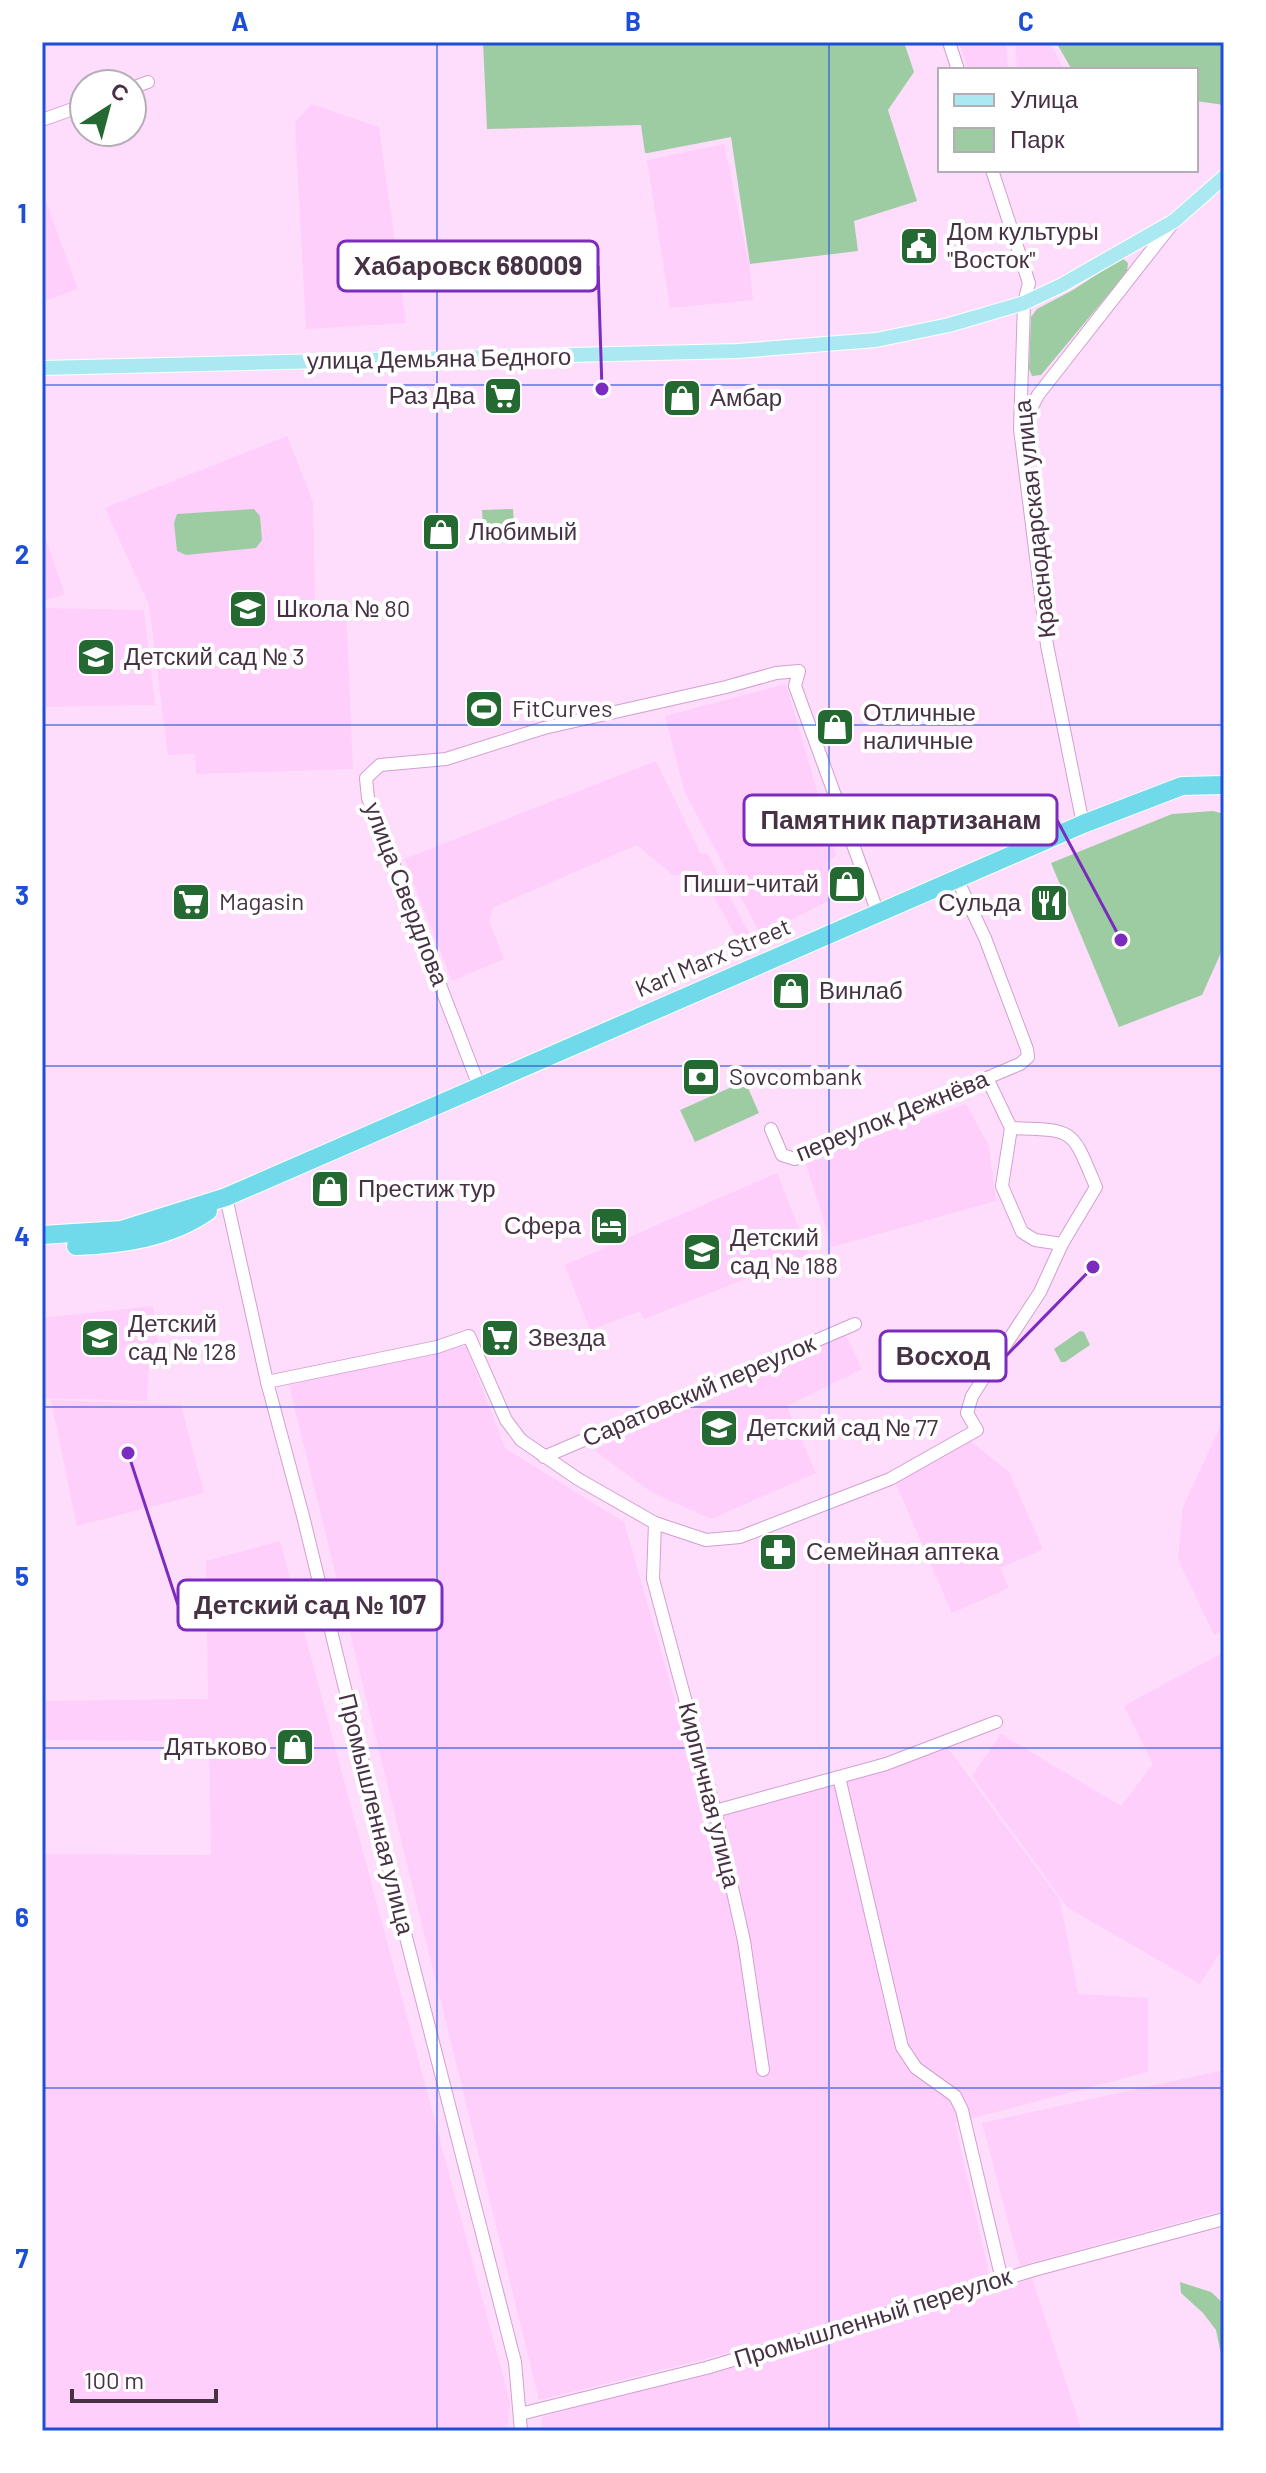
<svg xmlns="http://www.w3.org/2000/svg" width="1266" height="2473" font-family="Barlow,sans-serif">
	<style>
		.built { fill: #ffcffc }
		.green { fill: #9dcca2 }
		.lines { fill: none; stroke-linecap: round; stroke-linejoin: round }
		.minor-casing { stroke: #d29fd0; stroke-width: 14 }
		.major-casing { stroke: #fff; stroke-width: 16 }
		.highway-casing { stroke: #fff; stroke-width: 20 }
		.minor { stroke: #fff; stroke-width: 12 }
		.major { stroke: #aae9f2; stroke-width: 14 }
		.highway { stroke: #71daea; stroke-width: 18 }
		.grid { fill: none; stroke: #1d4ed8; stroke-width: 2; stroke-opacity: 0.55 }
		.labels { text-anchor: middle; stroke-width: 8; stroke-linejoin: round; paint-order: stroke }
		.poi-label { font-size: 24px; fill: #463145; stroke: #fff; text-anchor: start }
		.street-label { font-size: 24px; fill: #463145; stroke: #fff }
		.leader { fill: none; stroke: #7b2cbf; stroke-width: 3 }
		.callout-dot { fill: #7b2cbf; stroke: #fff; stroke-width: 3 }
		.callout { fill: #fff; stroke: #7b2cbf; stroke-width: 3 }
		.callout-label { font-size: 26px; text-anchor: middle; font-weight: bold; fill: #463145 }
		.neatline { fill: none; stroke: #1d4ed8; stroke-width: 3 }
		.grid-label { font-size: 26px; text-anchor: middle; font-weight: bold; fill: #1d4ed8 }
	</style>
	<rect width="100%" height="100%" fill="#feddfc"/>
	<g class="built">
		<polygon points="959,42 1006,42 1008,70 968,70"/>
		<polygon points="1015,42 1049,42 1065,70 1017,70"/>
		<polygon points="311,104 379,127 406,323 306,329 295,123"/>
		<polygon points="724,144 749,262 753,300 670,308 647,160"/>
		<polygon points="42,191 78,289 42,302"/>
		<polygon points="287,436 313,502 315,603 346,603 353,769 196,774 195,754 168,755 149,605 105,508"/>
		<polygon points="42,529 65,594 42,602"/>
		<polygon points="42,608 144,610 155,705 42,707"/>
		<polygon points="786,684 836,856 826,863 836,897 761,935 685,793 665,716"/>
		<polygon points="656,761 701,854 707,853 756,947 744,952 708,885 693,876 673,875 637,845 494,907 489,921 504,959 452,981 404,859"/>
		<polygon points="966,1104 989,1146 996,1201 832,1247 805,1161"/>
		<polygon points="777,1173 809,1254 644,1319 640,1311 590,1330 565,1265"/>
		<polygon points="153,1306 160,1358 149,1363 147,1401 42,1398 42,1318"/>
		<polygon points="845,1334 862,1369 787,1406 816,1473 711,1519 651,1492 594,1450"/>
		<polygon points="466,1346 505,1448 624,1522 709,1819 948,1748 1060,1900 1078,1994 1148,1998 1148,2072 955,2123 990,2278 698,2361 539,2400 289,1385"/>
		<polygon points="51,1400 181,1405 204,1493 77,1526"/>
		<polygon points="1224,1426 1224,1630 1214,1635 1178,1559 1183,1507 1219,1429"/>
		<polygon points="968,1439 1009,1472 1043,1549 1000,1568 1009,1588 952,1613 895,1482"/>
		<polygon points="280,1541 510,2402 508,2431 42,2431 42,1854 211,1855 209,1741 42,1740 42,1701 208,1699 206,1561"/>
		<polygon points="1224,1652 1224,1956 1219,1954 1200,1984 1068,1908 972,1776 1001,1734 1121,1806 1153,1764 1124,1706"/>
		<polygon points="1224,2070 1224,2210 1020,2266 982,2123"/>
		<polygon points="1032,2278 1082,2431 541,2431 542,2417"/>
	</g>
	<g class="green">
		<polygon points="483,42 904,42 914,72 888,110 917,201 854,221 858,251 750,264 731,137 648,153 645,153 641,125 487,129"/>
		<polygon points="1056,42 1224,42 1224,105 1196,101 1196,70 1072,70"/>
		<polygon points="1122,258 1128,263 1127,272 1041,375 1032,376 1029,369 1031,317 1037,309 1073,290"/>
		<polygon points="254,509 260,516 262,540 256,548 186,555 177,551 174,523 177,514"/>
		<polygon points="513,509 514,525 483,527 482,510"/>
		<polygon points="1213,811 1224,814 1224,946 1202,995 1119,1027 1051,863 1172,814"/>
		<polygon points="745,1081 759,1113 695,1142 680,1110"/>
		<polygon points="1080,1331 1084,1332 1090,1345 1065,1362 1061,1362 1054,1349"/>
		<polygon points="1180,2282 1211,2292 1224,2304 1224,2368 1216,2330 1203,2313 1181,2293"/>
	</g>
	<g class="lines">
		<defs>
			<g id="minor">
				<polyline points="949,42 958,70"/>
				<polyline points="132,88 148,82"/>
				<polyline points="42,120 84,105"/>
				<polyline points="992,170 1029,283 1024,303 1020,429 1047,645 1083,824"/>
				<polyline points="1022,426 1038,395 1173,223"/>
				<polyline points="987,1078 1011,1128 1002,1186 1022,1232 1035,1240 1062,1244"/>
				<polyline points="479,1086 368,798 366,778 380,765 446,759 544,728 726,687 776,673 799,671 795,686 878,913"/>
				<polyline points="771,1129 782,1155 795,1159 1020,1064 1028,1057 1027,1049 985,938 957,879"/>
				<polyline points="226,1197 267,1382 303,1516 399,1910 515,2362 521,2431"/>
				<path d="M267 1382 437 1347 469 1336 506 1420 521 1440 578 1479 655 1523 706 1540 740 1537 890 1479 977 1430 967 1413 972 1396 1040 1292 1062 1244 1096 1187C1071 1128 1076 1130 1011 1128"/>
				<polyline points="544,1457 855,1324"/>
				<polyline points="655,1523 653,1579 715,1811 744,1941 763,2070"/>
				<polyline points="839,1777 902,2047 916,2068 955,2096 962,2110 1002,2280"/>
				<polyline points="715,1811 886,1764 996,1722"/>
				<polyline points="520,2414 706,2368 1034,2270 1224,2219"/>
			</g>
			<polyline id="major" points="42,368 738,351 876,340 949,325 1024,303 1062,285 1174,221 1224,177"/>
			<g id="highway">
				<polyline points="42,1235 121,1230 226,1197 1083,824 1182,786 1224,785"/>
				<path d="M76 1246C122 1244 170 1238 208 1211"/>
			</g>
		</defs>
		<use href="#minor" class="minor-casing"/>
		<use href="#major" class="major-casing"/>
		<use href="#highway" class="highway-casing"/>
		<use href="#minor" class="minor"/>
		<use href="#major" class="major"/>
		<use href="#highway" class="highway"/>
	</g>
	<path class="grid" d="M437 42V2431M829 42V2431M42 385H1224M42 725H1224M42 1066H1224M42 1407H1224M42 1748H1224M42 2088H1224"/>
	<defs>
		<symbol id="civic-square" viewBox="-11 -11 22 22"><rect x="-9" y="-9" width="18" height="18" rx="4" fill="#246832" stroke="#fff"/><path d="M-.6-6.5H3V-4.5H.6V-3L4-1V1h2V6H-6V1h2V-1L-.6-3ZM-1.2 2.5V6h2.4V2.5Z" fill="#fff"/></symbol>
		<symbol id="supermarket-square" viewBox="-11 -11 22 22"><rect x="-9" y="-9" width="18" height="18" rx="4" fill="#246832" stroke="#fff"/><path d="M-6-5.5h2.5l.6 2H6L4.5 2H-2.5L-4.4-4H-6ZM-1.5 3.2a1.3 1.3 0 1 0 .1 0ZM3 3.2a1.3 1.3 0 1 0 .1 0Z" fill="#fff"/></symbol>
		<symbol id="shop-square" viewBox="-11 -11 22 22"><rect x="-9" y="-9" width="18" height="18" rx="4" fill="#246832" stroke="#fff"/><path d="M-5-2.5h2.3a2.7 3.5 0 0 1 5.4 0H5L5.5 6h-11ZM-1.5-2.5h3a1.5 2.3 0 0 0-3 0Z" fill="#fff"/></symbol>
		<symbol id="school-square" viewBox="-11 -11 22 22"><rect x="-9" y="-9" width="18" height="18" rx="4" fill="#246832" stroke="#fff"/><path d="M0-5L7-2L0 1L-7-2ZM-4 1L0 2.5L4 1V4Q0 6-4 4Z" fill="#fff"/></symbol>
		<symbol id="stadium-square" viewBox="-11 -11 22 22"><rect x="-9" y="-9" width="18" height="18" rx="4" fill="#246832" stroke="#fff"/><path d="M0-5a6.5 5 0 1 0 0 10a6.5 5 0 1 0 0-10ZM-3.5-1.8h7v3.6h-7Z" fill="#fff"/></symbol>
		<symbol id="restaurant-square" viewBox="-11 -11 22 22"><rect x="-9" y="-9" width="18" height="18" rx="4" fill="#246832" stroke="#fff"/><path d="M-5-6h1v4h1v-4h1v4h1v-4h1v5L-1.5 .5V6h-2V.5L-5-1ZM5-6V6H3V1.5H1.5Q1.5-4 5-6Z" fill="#fff"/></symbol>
		<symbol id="bank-square" viewBox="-11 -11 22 22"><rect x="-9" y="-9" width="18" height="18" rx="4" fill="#246832" stroke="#fff"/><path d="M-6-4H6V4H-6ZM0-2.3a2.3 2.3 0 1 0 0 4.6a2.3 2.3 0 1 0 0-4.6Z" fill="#fff"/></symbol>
		<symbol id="hotel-square" viewBox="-11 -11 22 22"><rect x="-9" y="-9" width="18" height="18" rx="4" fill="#246832" stroke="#fff"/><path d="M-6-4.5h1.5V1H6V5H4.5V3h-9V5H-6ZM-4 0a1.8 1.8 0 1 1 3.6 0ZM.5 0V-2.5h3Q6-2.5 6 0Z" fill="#fff"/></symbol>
		<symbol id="pharmacy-square" viewBox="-11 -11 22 22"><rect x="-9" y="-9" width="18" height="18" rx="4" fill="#246832" stroke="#fff"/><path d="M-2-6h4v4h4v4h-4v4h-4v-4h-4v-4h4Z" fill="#fff"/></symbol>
	</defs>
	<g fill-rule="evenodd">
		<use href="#civic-square" x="897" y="224" width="44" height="44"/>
		<use href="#supermarket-square" x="481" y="374" width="44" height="44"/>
		<use href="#shop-square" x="660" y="376" width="44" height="44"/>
		<use href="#shop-square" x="419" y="510" width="44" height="44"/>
		<use href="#school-square" x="226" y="587" width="44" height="44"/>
		<use href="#school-square" x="74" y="635" width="44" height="44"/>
		<use href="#stadium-square" x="462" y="687" width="44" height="44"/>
		<use href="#shop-square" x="813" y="705" width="44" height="44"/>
		<use href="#shop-square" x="825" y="862" width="44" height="44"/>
		<use href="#supermarket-square" x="169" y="880" width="44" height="44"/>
		<use href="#restaurant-square" x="1027" y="881" width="44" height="44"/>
		<use href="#shop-square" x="769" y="969" width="44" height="44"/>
		<use href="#bank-square" x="679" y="1055" width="44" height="44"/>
		<use href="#shop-square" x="308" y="1167" width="44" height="44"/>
		<use href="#hotel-square" x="587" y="1204" width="44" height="44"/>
		<use href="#school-square" x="680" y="1230" width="44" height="44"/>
		<use href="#school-square" x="78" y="1316" width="44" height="44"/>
		<use href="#supermarket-square" x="478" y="1316" width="44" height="44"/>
		<use href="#school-square" x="697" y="1406" width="44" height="44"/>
		<use href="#pharmacy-square" x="756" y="1530" width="44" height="44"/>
		<use href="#shop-square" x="273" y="1725" width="44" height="44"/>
	</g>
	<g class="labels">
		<g class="poi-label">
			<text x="947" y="240">Дом культуры<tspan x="947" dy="28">"Восток"</tspan></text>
			<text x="475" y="404" text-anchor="end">Раз Два</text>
			<text x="710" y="406">Амбар</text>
			<text x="469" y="540">Любимый</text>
			<text x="276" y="617">Школа № 80</text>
			<text x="124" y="665">Детский сад № 3</text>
			<text x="512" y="717">FitCurves</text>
			<text x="863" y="721">Отличные<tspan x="863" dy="28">наличные</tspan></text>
			<text x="819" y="892" text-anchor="end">Пиши-читай</text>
			<text x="219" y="910">Magasin</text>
			<text x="1021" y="911" text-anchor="end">Сульда</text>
			<text x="819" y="999">Винлаб</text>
			<text x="729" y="1085">Sovcombank</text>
			<text x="358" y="1197">Престиж тур</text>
			<text x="581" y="1234" text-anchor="end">Сфера</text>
			<text x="730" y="1246">Детский<tspan x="730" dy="28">сад № 188</tspan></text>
			<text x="128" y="1332">Детский<tspan x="128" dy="28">сад № 128</tspan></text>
			<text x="528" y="1346">Звезда</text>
			<text x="747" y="1436">Детский сад № 77</text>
			<text x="806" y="1560">Семейная аптека</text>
			<text x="267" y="1755" text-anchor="end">Дятьково</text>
		</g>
		<g class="street-label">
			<text transform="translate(439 359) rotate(-1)" y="8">улица Демьяна Бедного</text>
			<text transform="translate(1035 519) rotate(-96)" y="8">Краснодарская улица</text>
			<text transform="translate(406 894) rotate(69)" y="8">улица Свердлова</text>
			<text transform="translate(713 958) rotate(-23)" y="8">Karl Marx Street</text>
			<text transform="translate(892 1116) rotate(-22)" y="8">переулок Дежнёва</text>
			<text transform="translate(699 1391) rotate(-23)" y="8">Саратовский переулок</text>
			<text transform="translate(709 1795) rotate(76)" y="8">Кирпичная улица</text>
			<text transform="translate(376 1814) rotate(76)" y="8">Промышленная улица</text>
			<text transform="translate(873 2318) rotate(-17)" y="8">Промышленный переулок</text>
		</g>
	</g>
	<path class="leader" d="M602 389L598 266M1121 940L1057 820M1093 1267L1006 1356M128 1453L178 1605"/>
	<g class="callout-dot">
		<circle cx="602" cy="389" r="8"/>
		<circle cx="1121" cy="940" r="8"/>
		<circle cx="1093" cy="1267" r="8"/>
		<circle cx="128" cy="1453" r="8"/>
	</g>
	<g class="callout">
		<rect x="338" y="241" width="260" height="50" rx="8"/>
		<rect x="744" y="795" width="313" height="50" rx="8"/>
		<rect x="880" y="1331" width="126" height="50" rx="8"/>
		<rect x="178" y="1580" width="264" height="50" rx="8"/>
	</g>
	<g class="callout-label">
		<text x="468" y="275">Хабаровск 680009</text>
		<text x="901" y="829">Памятник партизанам</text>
		<text x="943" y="1365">Восход</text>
		<text x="310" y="1614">Детский сад № 107</text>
	</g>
	<rect width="1266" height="2473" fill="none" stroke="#ffffff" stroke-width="88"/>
	<rect x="938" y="68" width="260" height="104" fill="#ffffff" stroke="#b5adb5" stroke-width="2"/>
	<rect x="954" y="94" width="40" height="12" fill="#aae9f2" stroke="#b5adb5" stroke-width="2"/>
	<text x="1010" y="108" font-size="24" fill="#463145">Улица</text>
	<rect x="954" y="128" width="40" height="24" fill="#9dcca2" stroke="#b5adb5" stroke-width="2"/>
	<text x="1010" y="148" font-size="24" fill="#463145">Парк</text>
	<g transform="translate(108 108) rotate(36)"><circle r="38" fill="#ffffff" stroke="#b5adb5" stroke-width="2"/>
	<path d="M0-6L14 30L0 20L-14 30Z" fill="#246832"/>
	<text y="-12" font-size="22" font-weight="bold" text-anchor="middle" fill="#463145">С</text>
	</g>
	<path d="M72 2389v12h144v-12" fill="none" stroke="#463145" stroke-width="4"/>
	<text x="84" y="2389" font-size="24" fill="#463145" stroke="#ffffff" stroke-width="6" paint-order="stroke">100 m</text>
	<rect x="44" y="44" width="1178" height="2385" class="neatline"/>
	<g class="grid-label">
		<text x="240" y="31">A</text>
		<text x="633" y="31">B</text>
		<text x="1026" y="31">C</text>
		<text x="22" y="223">1</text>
		<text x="22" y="564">2</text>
		<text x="22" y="905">3</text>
		<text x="22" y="1246">4</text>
		<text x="22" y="1586">5</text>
		<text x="22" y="1927">6</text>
		<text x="22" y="2268">7</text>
	</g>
</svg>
